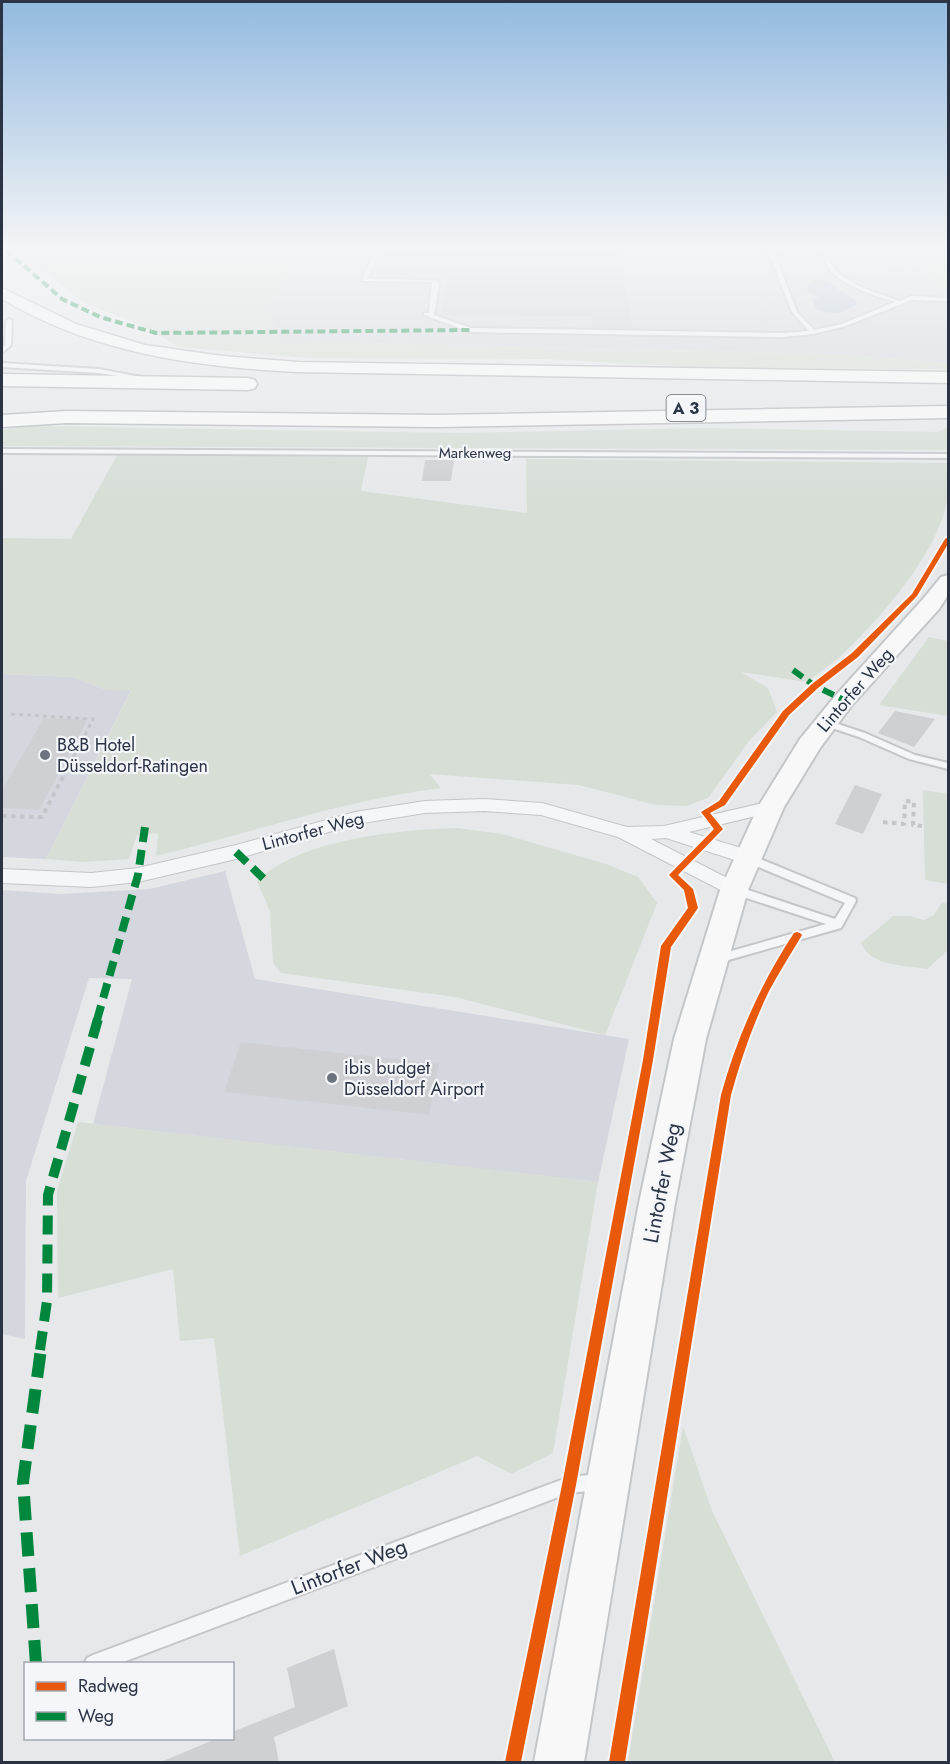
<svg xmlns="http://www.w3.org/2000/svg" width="950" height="1764" font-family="Jost,sans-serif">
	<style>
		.built { fill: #d4d7dd }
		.green { fill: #d6ded6 }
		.water { fill: #b4c4d5 }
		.building { fill: #ced0d3 }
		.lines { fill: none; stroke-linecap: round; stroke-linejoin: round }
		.service-casing { stroke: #c4c6c8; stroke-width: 4 }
		.minor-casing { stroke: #c4c6c8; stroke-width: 2 }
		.secondary-casing { stroke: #c4c6c8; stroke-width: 4 }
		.motorway-casing { stroke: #b8bbbf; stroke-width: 3 }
		.path-far1 { stroke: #c5c6ca; stroke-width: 3; stroke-dasharray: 4 4; stroke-linecap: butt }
		.path { stroke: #c5c6ca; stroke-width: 4; stroke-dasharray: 4.5 4.5; stroke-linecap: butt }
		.service { fill: #f5f6f7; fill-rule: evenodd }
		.minor { fill: #f5f6f7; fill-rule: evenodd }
		.secondary { fill: #f8f8f8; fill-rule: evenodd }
		.motorway { fill: #f8f8f8; fill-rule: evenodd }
		.quiet-far4 { stroke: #00873e; stroke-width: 4; stroke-dasharray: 8 4; stroke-linecap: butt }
		.quiet-far3 { stroke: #00873e; stroke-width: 6; stroke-dasharray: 12 6; stroke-linecap: butt }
		.quiet-far2 { stroke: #00873e; stroke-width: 8; stroke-dasharray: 15 8; stroke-linecap: butt }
		.quiet-far1 { stroke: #00873e; stroke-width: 10; stroke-dasharray: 19 10; stroke-linecap: butt }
		.quiet { stroke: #00873e; stroke-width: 12; stroke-dasharray: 24 12; stroke-linecap: butt }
		.cycleway-casing { stroke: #f4f6f9; stroke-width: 4 }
		.cycleway { fill: #e8590c; fill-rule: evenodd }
		.poi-dot { fill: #6c737f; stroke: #f4f6f9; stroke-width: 2 }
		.labels { text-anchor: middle; stroke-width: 4.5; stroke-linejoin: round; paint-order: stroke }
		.far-street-label { font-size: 15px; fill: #2b3445; stroke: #f4f6f9 }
		.shield { fill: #f4f6f9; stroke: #676e7b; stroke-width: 1.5 }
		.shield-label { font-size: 16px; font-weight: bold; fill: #2b3445 }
		.street-label { font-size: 18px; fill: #2b3445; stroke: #f4f6f9 }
		.poi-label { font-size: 18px; fill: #2b3445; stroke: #f4f6f9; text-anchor: start }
		.near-street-label { font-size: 21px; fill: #2b3445; stroke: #f4f6f9 }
	</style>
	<rect width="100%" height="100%" fill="#e6e8ea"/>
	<g class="built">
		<polygon points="334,250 877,250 883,263 929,268 931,285 948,286 948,363 840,354 280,341 268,310 292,271"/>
		<polygon points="2,674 73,677 106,690 131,690 46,859 2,857"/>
		<polygon points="225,871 255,979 629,1039 598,1182 93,1124 132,979 89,978 26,1181 25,1339 2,1334 2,890 60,894 150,889"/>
	</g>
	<g class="green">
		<polygon points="20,250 334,250 292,271 268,310 280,341 840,354 948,363 948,369 711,368 542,359 308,358 179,347 139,324 82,302"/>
		<polygon points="878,250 948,250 948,286 931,285 928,268 883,263"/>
		<polygon points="26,426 458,433 703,428 938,432 948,427 948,450 2,446 2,430"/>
		<path d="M117 455 368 457 361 491 527 513 526 459 948 463C949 480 949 496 944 513 930 560 885 612 850 647 837 660 821 671 807 682L741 672 768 688 777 712 749 741 708 798 686 806 656 805 579 785 429 774 441 788C343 800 251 833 156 856L158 833 137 835 129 859 83 862 46 859 131 691 106 690 73 677 2 674V538L71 539Z"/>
		<polygon points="929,637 948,641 948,716 879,705"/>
		<polygon points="923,790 948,794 948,884 925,880"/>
		<path d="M457 828 502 834 606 864 638 877 657 903 605 1035 455 997 281 973 273 963 270 911 257 881C301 839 398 830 457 828Z"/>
		<path d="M942 902 948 903V950L927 969C905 965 871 967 861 943L893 916H910L924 920 934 915Z"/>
		<polygon points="78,1122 598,1182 553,1453 511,1474 477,1456 240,1556 214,1338 180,1341 173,1269 58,1298 57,1191"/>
		<polygon points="683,1426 712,1511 835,1762 628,1762"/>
	</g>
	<path class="water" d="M819 280 828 282 856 301 857 304C839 314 837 316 816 309L812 300 819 298 809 293 807 288 813 281Z"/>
	<g class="building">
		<polygon points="384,250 618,250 633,328 593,328 592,316 442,315 447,275 378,275"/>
		<polygon points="425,460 454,460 451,481 422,481"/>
		<polygon points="895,711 935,719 914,747 878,733"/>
		<polygon points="44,718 87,720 39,810 2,808 2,790"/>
		<polygon points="855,785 882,794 863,834 835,824"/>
		<polygon points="241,1042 439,1064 429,1115 224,1092"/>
		<polygon points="334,1649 348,1706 274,1737 279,1762 161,1762 218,1738 232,1738 232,1732 295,1707 287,1668"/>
	</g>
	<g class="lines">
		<defs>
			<g id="service">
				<path d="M375 250H380L367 279 436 280 439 284 434 315 471 328 783 333 809 331 792 312 768 250H773L797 312 814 330 842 324 895 302C874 295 818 280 825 250H829C823 279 880 294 900 301L911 296 948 298V301L912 300 846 326 813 334 783 337 470 332 424 315V313H429L432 282 362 281Z"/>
				<polygon points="9,319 12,321 11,345 2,353 2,348 5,345 6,321"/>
				<polygon points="2,363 99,369 146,378 143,380 99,373 2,367"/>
				<polygon points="2,449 948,454 948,458 2,453"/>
				<polygon points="826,720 865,733 915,755 948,763 948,769 909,759 859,737 823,725 821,723"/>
				<polygon points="748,854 855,898 856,901 841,928 718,963 714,962 712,959 714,956 826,924 731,893 730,890 731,887 739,887 835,919 845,903 744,861 743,858"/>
				<polygon points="599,1474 605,1476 607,1482 605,1488 599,1490 569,1493 118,1664 84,1664 87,1658 93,1655 569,1477"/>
			</g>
			<polygon id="minor" points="484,799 542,803 627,827 664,826 771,801 777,803 780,807 777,811 689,832 754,852 757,857 754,862 747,864 666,838 651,839 741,885 744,890 741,895 734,897 618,837 541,815 484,811 425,813 356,824 236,859 138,882 91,887 2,883 2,869 91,873 138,868 236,845 355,812 425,801"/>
			<polygon id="secondary" points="948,575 948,595 939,609 852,705 820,748 784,807 748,890 706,1039 675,1203 584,1762 534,1762 639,1203 674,1039 720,890 758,807 800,739 836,695 923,599 941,577"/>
			<g id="motorway">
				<path d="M2 288 76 324 145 345 222 356 298 362 948 372V383L298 372C194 367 93 353 2 299Z"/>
				<polygon points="2,374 248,378 255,380 257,384 255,388 248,390 2,386"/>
				<polygon points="948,406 948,418 436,427 66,423 2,427 2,415 66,411 436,415"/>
			</g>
		</defs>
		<use href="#service" class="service-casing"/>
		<use href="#minor" class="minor-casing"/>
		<use href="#secondary" class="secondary-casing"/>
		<use href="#motorway" class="motorway-casing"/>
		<polyline class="path-far1" points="11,714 93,719 73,758"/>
		<g class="path">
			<polyline points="2,816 42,817 74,756"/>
			<polyline points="883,822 904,824 905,801 914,802 913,825 922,826"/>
		</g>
		<use href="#service" class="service"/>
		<use href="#minor" class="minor"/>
		<use href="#secondary" class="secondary"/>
		<use href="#motorway" class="motorway"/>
		<polyline class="quiet-far4" points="6,250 62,299 100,317 156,333 470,330"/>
		<polyline class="quiet-far3" points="793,670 815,686 844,700"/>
		<g class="quiet-far2">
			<polyline points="236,852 266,881"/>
			<polyline points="97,1020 138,875 145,827"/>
		</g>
		<polyline class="quiet-far1" points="40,1350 47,1301 48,1195 98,1019"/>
		<polyline class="quiet" points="36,1664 23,1482 41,1349"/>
		<defs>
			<g id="cycleway">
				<polygon points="948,537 948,544 917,596 858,657 818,688 789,715 725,805 710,813 723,829 678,875 693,889 698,908 671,947 653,1060 576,1485 521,1762 505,1762 562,1485 643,1060 661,946 688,908 684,890 669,875 714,829 701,812 719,801 783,711 812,684 852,653 912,594 945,539"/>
				<path d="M797 932 800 933 802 935C791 954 779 972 769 991 753 1024 741 1059 731 1095L625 1762H609L721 1095C737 1037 761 983 794 933Z"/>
			</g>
		</defs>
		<use href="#cycleway" class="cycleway-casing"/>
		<use href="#cycleway" class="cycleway"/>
	</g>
	<linearGradient id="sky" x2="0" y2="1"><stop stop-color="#93bae0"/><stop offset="0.5" stop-color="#f4f5f6"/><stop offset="1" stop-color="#f4f5f6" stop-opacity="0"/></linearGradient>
	<rect width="950" height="497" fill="url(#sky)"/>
	<g class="poi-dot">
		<circle cx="45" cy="755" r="6"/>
		<circle cx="332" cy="1078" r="6"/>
	</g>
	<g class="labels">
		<g class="far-street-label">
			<text x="475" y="458">Markenweg</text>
		</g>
		<rect class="shield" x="666.5" y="395" width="39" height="26" rx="4.5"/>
		<g class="shield-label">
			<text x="686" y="414">A 3</text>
		</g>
		<g class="street-label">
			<text transform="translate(855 690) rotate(-49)" y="6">Lintorfer Weg</text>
			<text transform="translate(313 831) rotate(-15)" y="6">Lintorfer Weg</text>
		</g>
		<g class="poi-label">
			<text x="57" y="751">B&amp;B Hotel<tspan x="57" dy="21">Düsseldorf-Ratingen</tspan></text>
			<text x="344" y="1074">ibis budget<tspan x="344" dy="21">Düsseldorf Airport</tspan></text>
		</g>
		<g class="near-street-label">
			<text transform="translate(662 1183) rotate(-79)" y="7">Lintorfer Weg</text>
			<text transform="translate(349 1567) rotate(-21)" y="7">Lintorfer Weg</text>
		</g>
	</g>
	<rect width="950" height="1764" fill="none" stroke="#2b3445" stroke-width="6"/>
	<rect x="24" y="1662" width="210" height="78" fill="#f4f6f9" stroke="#a4a8b1" stroke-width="1.5"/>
	<rect x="36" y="1682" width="30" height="9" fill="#e8590c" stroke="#a4a8b1" stroke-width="1.5"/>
	<text x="78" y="1692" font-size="18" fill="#2b3445">Radweg</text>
	<rect x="36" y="1712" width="30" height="9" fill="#00873e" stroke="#a4a8b1" stroke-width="1.5"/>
	<text x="78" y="1722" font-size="18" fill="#2b3445">Weg</text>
</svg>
